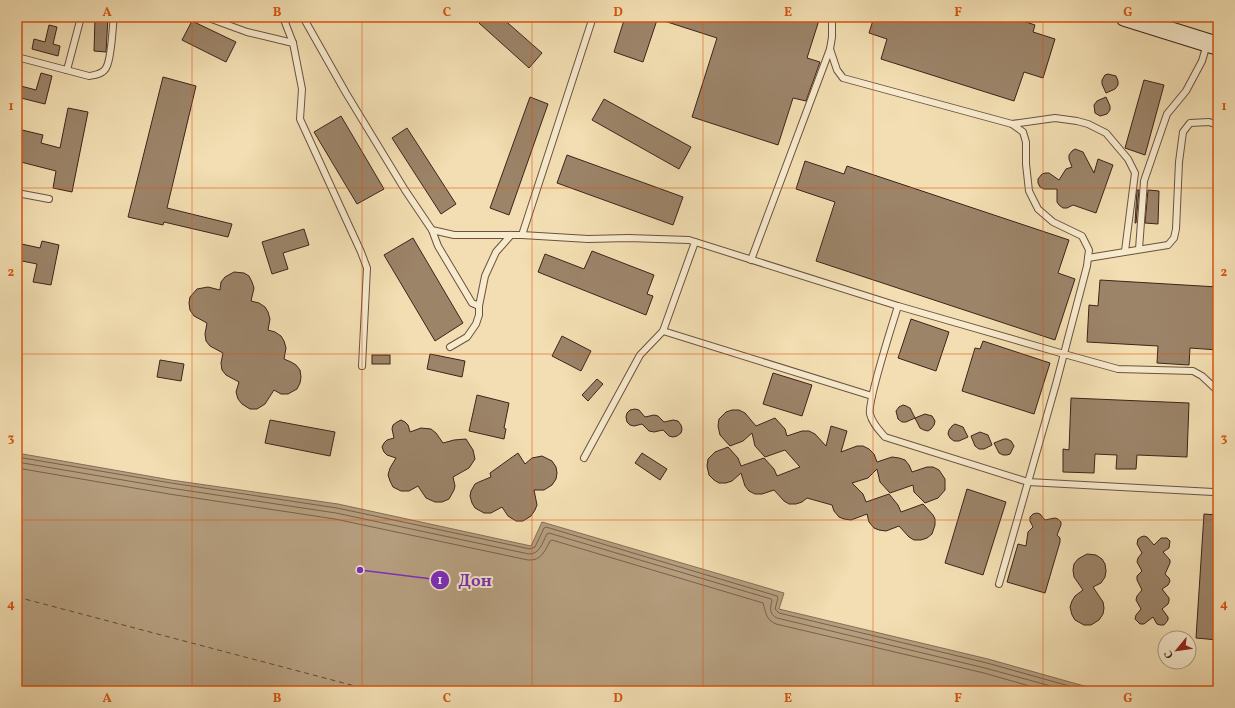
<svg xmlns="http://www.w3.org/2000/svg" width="1235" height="708" font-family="Vollkorn,serif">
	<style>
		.water { fill: #b59e7e; stroke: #856d56 }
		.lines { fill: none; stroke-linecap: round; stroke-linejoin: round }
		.shore { stroke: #7a604c; stroke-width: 1 }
		.ferry { stroke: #624837; stroke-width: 1; stroke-dasharray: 5 4; stroke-linecap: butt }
		.building { fill: #9c8469; stroke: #3e2319 }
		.service-casing { stroke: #6b523f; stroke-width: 8 }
		.secondary-casing { stroke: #3e2319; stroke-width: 20 }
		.service { stroke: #f7eacd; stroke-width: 6 }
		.secondary { stroke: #f7eacd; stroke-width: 18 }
		.grid { fill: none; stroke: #d7540d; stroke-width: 1; stroke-opacity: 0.55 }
		.leader { fill: none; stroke: #7b2cbf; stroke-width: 1.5 }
		.callout-dot { fill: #7b2cbf; stroke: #f7eacd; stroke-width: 1.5 }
		.mark-label { font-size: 12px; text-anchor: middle; font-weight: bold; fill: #fff }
		.callout-label { font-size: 17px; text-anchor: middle; font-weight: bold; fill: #7b2cbf; stroke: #f7eacd; stroke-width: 4; stroke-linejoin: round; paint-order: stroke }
		.neatline { fill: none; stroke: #d7540d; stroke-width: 1.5 }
		.grid-label { font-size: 13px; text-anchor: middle; font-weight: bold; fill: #d7540d }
	</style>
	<rect width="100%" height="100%" fill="#f2deb2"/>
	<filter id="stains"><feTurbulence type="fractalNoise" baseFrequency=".005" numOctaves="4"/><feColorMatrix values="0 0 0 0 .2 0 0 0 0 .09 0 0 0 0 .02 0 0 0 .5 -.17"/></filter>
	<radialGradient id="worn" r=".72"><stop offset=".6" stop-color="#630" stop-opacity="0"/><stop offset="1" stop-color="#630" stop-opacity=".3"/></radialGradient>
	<polygon class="water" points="17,453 171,480 338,504 531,546 542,522 784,593 779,609 988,659 1102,691 17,691"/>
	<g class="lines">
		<g class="shore">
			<polyline points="17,457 171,483 337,508 530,549 535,547 544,528 546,527 777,596 778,598 775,609 779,613 987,663 1087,691"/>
			<path d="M17 462 170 488 336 513 529 554C540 554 542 543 547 534L549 533 771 599 772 601C770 608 769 614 777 618L985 668 1069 691"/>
			<path d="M17 468 169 494 335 519 528 560C541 561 545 551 550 541L552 540 763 603C766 612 765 619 776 624L984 673 1047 691"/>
		</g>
		<polyline class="ferry" points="17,597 374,691"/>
	</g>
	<g class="building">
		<polygon points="95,17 108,17 106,52 94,51"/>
		<polygon points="484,17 501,17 542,53 529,68 479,23"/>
		<polygon points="625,17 658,17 643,62 614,52"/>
		<polygon points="658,17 820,17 807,58 820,62 806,101 793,98 778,145 692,117 717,38 658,19"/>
		<polygon points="874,17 1011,17 1035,25 1033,32 1055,39 1043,78 1024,72 1014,101 881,59 887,39 869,33"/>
		<polygon points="192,21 236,42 226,62 182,40"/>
		<polygon points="49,25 57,27 53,44 60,46 58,56 32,49 34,39 45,42"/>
		<polygon points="41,73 52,76 45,104 17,97 17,85 36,90"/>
		<polygon points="1108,74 1116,76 1118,81 1118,85 1115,89 1106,93 1102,84 1102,80 1105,75"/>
		<polygon points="163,77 196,86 167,208 232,224 228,237 164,222 163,225 128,217"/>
		<polygon points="1144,80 1164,85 1145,155 1125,148"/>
		<polygon points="530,97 548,104 509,215 490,208"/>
		<polygon points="1106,97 1110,106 1110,110 1107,114 1100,116 1095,113 1094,105 1097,101"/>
		<polygon points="604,99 691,147 679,169 592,120"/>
		<polygon points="68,108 88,112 72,192 53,188 56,171 17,161 17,140 19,141 22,130 43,135 41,143 60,148"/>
		<polygon points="341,116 384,189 357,204 314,132"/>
		<polygon points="407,128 456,204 441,214 392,138"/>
		<polygon points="1075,149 1083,152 1094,173 1098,159 1113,165 1096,213 1073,205 1067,208 1063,208 1059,205 1057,202 1057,189 1044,189 1040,187 1038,183 1038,179 1042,174 1045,173 1049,173 1059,180 1066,169 1072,167 1069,159 1069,155 1072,151"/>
		<polygon points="567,155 683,197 673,225 557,183"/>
		<polygon points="805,161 844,174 847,166 1069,240 1058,273 1075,279 1055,340 816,261 835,202 796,189"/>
		<polygon points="1137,190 1139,190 1136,223 1135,223"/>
		<polygon points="1148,190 1159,191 1158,224 1145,223"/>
		<polygon points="304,229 309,245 283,253 288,269 272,274 262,242"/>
		<polygon points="413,238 463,323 435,341 384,255"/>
		<polygon points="42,241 59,245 51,285 33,282 37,264 17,260 17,243 40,248"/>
		<polygon points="592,251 654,275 647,294 653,296 646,315 538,272 545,254 584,269"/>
		<polygon points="234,272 244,273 249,276 252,282 254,288 251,301 259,303 265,307 268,312 270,319 268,330 275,332 281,336 284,341 286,348 284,359 291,362 296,365 300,370 301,377 300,383 297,389 288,394 281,394 274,390 265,404 257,409 250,409 242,404 238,399 236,392 239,382 226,375 222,370 221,363 223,353 210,346 206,341 205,334 207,323 194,316 190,310 189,303 190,297 197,289 208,287 220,290 221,282 225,277"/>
		<polygon points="1100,280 1218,287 1218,350 1190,348 1189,365 1157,363 1158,346 1087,342 1089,305 1098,306"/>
		<polygon points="911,319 949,332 936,371 898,358"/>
		<polygon points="562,336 591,351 581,371 552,356"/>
		<polygon points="983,341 1050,363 1034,414 962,391 975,348 980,349"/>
		<polygon points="430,354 465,361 462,377 427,369"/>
		<rect x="372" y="355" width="18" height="9"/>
		<polygon points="160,360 184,364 181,381 157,377"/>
		<polygon points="773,373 812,385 802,416 763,404"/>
		<polygon points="597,379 603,384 588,401 582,395"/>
		<polygon points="477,395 509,403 504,428 506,429 504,439 469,431"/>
		<polygon points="1071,398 1189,403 1187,457 1137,455 1136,469 1116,469 1117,455 1095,454 1094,473 1063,472 1063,449 1069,450"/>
		<polygon points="903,405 906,406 910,408 915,418 906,422 902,422 898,419 896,411 899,407"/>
		<polygon points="635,409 639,410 645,417 654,415 658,416 664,422 673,420 678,421 681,425 682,429 681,433 677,436 673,437 669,436 663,430 654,432 649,431 642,424 634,426 630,425 627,422 626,417 627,413 630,410"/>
		<polygon points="732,410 739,410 745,413 756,426 775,418 785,429 787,436 802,431 809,431 815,434 826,446 831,426 847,431 841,452 857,446 863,446 869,449 874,454 877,462 892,457 899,458 905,460 909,465 912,472 927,467 933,467 939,470 945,479 945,490 938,498 925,503 914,492 913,485 890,493 880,482 877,469 868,478 852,483 863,494 866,502 889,494 898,505 901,512 923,504 933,515 935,519 935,525 932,534 927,538 921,540 914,540 909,537 899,526 886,531 879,530 874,528 869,522 867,514 851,520 844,519 839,517 834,511 832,505 807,498 802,502 796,504 789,504 784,501 774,490 762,494 755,494 749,491 745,486 741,473 732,481 726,483 719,483 714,480 709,475 707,466 708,459 715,452 728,447 738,458 741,466 764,458 774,469 777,476 800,467 785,450 765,457 755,446 752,433 743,441 730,446 720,435 718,426 719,419 726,412"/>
		<polygon points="925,414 932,416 935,421 934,425 931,429 928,431 924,430 920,428 915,418"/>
		<polygon points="270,420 335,432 330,456 265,443"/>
		<polygon points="401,420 405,422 408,425 410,432 421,428 431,429 436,433 443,443 454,440 466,439 473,450 475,459 469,468 453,477 455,486 454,490 449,499 442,502 435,502 426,498 418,486 409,491 401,491 393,487 390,481 388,475 390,468 396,458 387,455 384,452 382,447 384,443 387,440 394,438 392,429 393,425 397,422"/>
		<polygon points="955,424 963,427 968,437 959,441 954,441 950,438 948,434 949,430 952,426"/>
		<polygon points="980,432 988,435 992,445 984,449 979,449 975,446 971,436"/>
		<polygon points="1004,439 1007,439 1011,441 1014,446 1010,454 1007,455 1003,455 999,453 994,443"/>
		<polygon points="518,453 525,464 532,458 542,456 552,461 556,467 557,473 556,479 552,485 544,490 534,490 537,505 535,510 531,516 523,521 516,521 508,516 502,507 491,513 484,513 475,508 472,503 470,496 471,491 475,484 479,482 491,477 490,473"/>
		<polygon points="642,453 667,469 660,480 635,463"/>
		<polygon points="967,489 1006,502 983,575 945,563"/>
		<polygon points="1037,513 1040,514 1045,520 1055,518 1058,519 1061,522 1061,525 1057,535 1060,538 1060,542 1045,593 1007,582 1018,544 1026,546 1028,532 1033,527 1030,521 1030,517 1033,514"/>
		<polygon points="1204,514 1218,515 1218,640 1196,638"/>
		<polygon points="1144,536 1147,537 1154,545 1161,538 1167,538 1170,541 1169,548 1163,552 1170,560 1170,563 1165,574 1169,578 1170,581 1168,585 1162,589 1169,598 1169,601 1168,604 1162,609 1168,617 1168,620 1164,625 1160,625 1157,624 1153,617 1144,624 1140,624 1135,619 1136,615 1141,609 1136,600 1137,596 1142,590 1137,580 1137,576 1142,571 1137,562 1138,558 1142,553 1137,544 1138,539 1141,537"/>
		<polygon points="1087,554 1096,555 1102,559 1105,564 1106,571 1105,577 1101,583 1093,587 1103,602 1104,608 1103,614 1099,620 1091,625 1084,625 1075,620 1072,615 1070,607 1072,601 1075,596 1083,590 1074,577 1073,570 1074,564 1078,559"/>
	</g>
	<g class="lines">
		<defs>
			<g id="service">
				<polyline points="206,17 247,32 293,43"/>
				<polyline points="283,17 293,43 302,89 300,119 361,252 367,268 362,366"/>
				<polyline points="303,17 346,93 405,190 432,230 454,235 522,235 588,239 628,238 689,240 898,306 1064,354 1118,369 1193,371 1202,376 1218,391"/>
				<polyline points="832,17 832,37 830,49 837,70 843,78 1012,124 1023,132 1026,142 1026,164 1029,191 1038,209 1053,222 1082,236 1089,250 1087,266 1056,384 999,584"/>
				<path d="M17 57 89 76C95 75 103 74 106 68 112 58 112 29 114 17"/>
				<polyline points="67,70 81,17"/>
				<polyline points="1012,124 1055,118 1077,121 1088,124 1106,133 1128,159 1135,173 1125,251"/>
				<polyline points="17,193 49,199"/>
				<polyline points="432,230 438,246 472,303 479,306"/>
				<polyline points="522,235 593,17"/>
				<polyline points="1139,249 1144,181 1167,114 1186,91 1202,61 1207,44"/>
				<polyline points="1088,258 1168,245 1174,238 1176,229 1179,162 1183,132 1190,123 1209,122 1218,125"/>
				<polyline points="751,260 830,49"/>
				<path d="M898 306C893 322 867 403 870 414 872 423 879 430 885 437L1028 482 1213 492 1218 490"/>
				<polyline points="663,331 872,396"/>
				<polyline points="450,347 467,337 476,324 479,315 479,306 485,276 496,252 511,235"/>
				<polyline points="584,458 640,355 663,331 695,242"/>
			</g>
			<polyline id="secondary" points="1125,17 1218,46"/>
		</defs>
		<use href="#service" class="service-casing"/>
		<use href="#secondary" class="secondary-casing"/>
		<use href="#service" class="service"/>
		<use href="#secondary" class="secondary"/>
	</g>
	<path class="grid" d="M192 17V691M362 17V691M532 17V691M703 17V691M873 17V691M1043 17V691M17 188H1218M17 354H1218M17 520H1218"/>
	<path class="leader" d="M360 570L440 580"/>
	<g class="callout-dot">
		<circle cx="360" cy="570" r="4"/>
		<circle cx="440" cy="580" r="10"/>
	</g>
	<g class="mark-label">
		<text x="440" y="584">1</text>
	</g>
	<g class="callout-label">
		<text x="475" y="586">Дон</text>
	</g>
	<rect width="1235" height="708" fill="none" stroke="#f2deb2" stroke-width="44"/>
	<g transform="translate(1177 650) rotate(241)"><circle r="19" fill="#f7eacd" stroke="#ad9a85"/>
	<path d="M0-3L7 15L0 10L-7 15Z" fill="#8f2418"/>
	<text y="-6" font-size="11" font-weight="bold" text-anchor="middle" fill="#3e2319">С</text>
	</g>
	<rect x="22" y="22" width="1191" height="664" class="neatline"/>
	<g class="grid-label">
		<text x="107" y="16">A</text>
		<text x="277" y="16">B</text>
		<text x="447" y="16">C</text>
		<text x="618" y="16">D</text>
		<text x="788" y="16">E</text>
		<text x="958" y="16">F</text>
		<text x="1128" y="16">G</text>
		<text x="11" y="110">1</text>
		<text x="1224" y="110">1</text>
		<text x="11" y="276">2</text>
		<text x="1224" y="276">2</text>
		<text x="11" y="442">3</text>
		<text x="1224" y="442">3</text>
		<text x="11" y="608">4</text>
		<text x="1224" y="608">4</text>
		<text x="107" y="702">A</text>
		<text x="277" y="702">B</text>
		<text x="447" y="702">C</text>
		<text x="618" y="702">D</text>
		<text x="788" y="702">E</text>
		<text x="958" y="702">F</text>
		<text x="1128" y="702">G</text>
	</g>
	<rect width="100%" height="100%" filter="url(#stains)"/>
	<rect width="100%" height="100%" fill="url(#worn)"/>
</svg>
